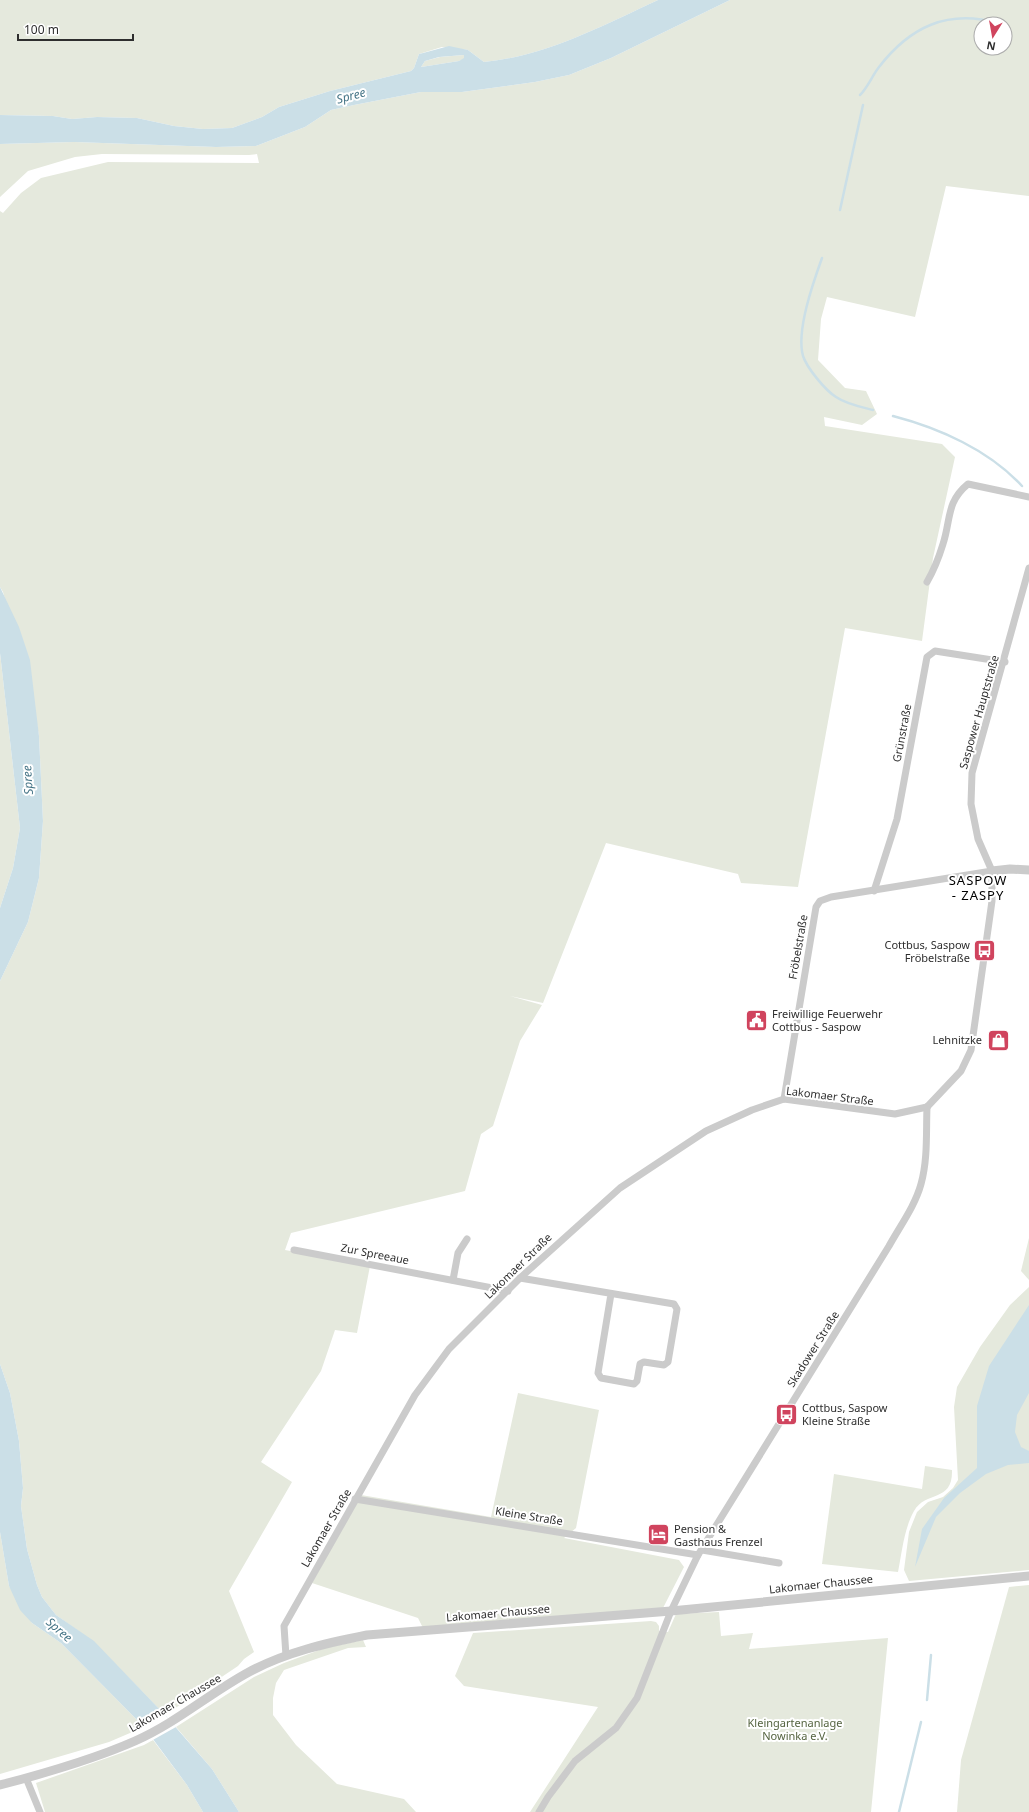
<svg xmlns="http://www.w3.org/2000/svg" width="1029" height="1812" font-family="'Noto Sans',sans-serif">
	<style>
		.green { fill: #e5e9dd; fill-rule: evenodd }
		.water { fill: #cbdfe7; fill-rule: evenodd }
		.pier { fill: #fff }
		.lines { fill: none; stroke-linecap: round; stroke-linejoin: round }
		.stream { stroke: #cbdfe7; stroke-width: 2.5 }
		.minor { stroke: #cbcbcb; stroke-width: 7 }
		.tertiary { stroke: #cbcbcb; stroke-width: 9 }
		.labels { text-anchor: middle; stroke-width: 4; stroke-linejoin: round; paint-order: stroke }
		.street-label { font-size: 11px; fill: #2e2e2e; stroke: #fff }
		.poi-label { font-size: 11px; fill: #2e2e2e; stroke: #fff; text-anchor: start }
		.park-label { font-size: 11px; fill: #556440; stroke: #fff }
		.water-label { font-size: 12px; font-style: italic; fill: #457486; stroke: #fff }
		.quarter-label { font-size: 13px; letter-spacing: 1px; fill: #000; stroke: #fff }
	</style>
	<rect width="100%" height="100%" fill="#fff"/>
	<g class="green">
		<path d="M0 0H658C602 26 546 56 484 62L468 50 442 47 419 54 414 68 411 71 330 91 279 107 262 117 232 128 203 129 174 126 137 118 97 117 72 119 53 116 0 115Z"/>
		<path d="M730 0H1029V196L946 186 915 317 827 297 821 319 818 360 845 388 866 391 877 414 862 425 824 417 825 426 942 444 955 457 933 558 922 641 845 628 798 887 741 883 738 874 606 843 543 1003 510 996 542 1005 520 1041 493 1126 481 1134 465 1191 291 1233 285 1250 370 1266 357 1333 335 1330 321 1371 261 1462 292 1482 229 1591 254 1652 244 1659 238 1666 165 1715 94 1642 56 1615 42 1597 37 1585 27 1549 21 1506 23 1488 19 1441 10 1393 0 1364V981L28 922 39 878 43 821 39 736 33 702 3 592 0 587V211L3 213 21 193 41 178 108 162 259 163 257 154 249 155 102 154 75 157 28 171 0 197V144L74 142 216 147 256 146 305 127 331 110 354 105 421 92H462L535 82 569 75 611 58ZM981 24H1005V48H981Z"/>
		<polygon points="464,55 465,59 459,61 421,67 425,61 440,57"/>
		<polygon points="0,653 20,828 13,868 0,908"/>
		<polygon points="1029,1238 1029,1280 1021,1271"/>
		<polygon points="1029,1287 1029,1570 909,1581 904,1570 909,1532 917,1512 928,1502 943,1497 953,1488 958,1480 954,1407 957,1387 980,1347 1010,1305"/>
		<polygon points="518,1393 599,1410 576,1528 564,1538 679,1560 684,1567 663,1608 423,1628 418,1618 312,1583 361,1495 491,1517"/>
		<path d="M925 1466 952 1470C953 1503 926 1490 914 1511 904 1529 902 1552 898 1572L822 1564 834 1474 922 1489Z"/>
		<polygon points="0,1532 9,1586 32,1623 61,1643 144,1727 109,1742 0,1774"/>
		<polygon points="1029,1585 1029,1812 957,1812 961,1760 1009,1587"/>
		<polygon points="719,1612 721,1636 753,1633 749,1649 888,1638 871,1812 530,1812 598,1707 464,1686 455,1676 473,1633 651,1621 656,1622 659,1626 659,1631 668,1632 676,1614"/>
		<polygon points="363,1640 366,1647 348,1648 284,1670 276,1683 273,1698 273,1715 296,1745 337,1784 404,1799 416,1812 239,1812 212,1769 176,1727 254,1677 284,1663 325,1648"/>
		<polygon points="153,1740 187,1785 203,1812 45,1812 36,1783 144,1745"/>
	</g>
	<g class="water">
		<path d="M658 0H730L611 58 569 75 535 82 462 92H421L354 105 331 110 305 127 256 146 216 147 74 142 0 144V115L53 116 72 119 97 117 137 118 174 126 203 129 232 128 262 117 279 107 330 91 411 71 414 68 419 54 423 53 449 46 468 50 484 62C546 56 602 26 658 0ZM464 55V58L459 61 421 67 425 61 439 57Z"/>
		<polygon points="0,587 19,627 30,660 39,736 43,821 39,878 28,922 0,981 0,908 13,868 20,828 0,653"/>
		<polygon points="1029,1305 1029,1393 1017,1415 1015,1432 1021,1447 1029,1451 1029,1463 1008,1465 986,1474 960,1493 936,1517 915,1567 922,1529 944,1498 977,1468 977,1406 989,1366"/>
		<polygon points="0,1364 10,1393 19,1441 23,1488 21,1506 27,1549 37,1585 42,1597 56,1615 94,1641 165,1715 212,1769 239,1812 203,1812 187,1785 144,1727 61,1643 32,1623 20,1610 9,1586 0,1532"/>
	</g>
	<polygon class="pier" points="165,1715 176,1727 151,1741 142,1728"/>
	<g class="lines">
		<g class="stream">
			<path d="M860 95C868 87 872 76 879 67 910 27 947 9 998 23"/>
			<polyline points="840,210 863,105"/>
			<path d="M822 258C813 283 796 331 803 356 807 368 825 390 836 397 846 404 861 407 873 410"/>
			<path d="M893 416C939 428 989 450 1022 486"/>
			<polyline points="927,1700 931,1655"/>
			<polyline points="899,1812 921,1722"/>
		</g>
		<g class="minor">
			<path d="M927 582C934 570 939 557 943 544 951 520 946 502 968 484L1029 497"/>
			<polyline points="874,891 897,819 927,657 935,651 1005,662"/>
			<polyline points="784,1099 816,907 820,901 831,897 992,871"/>
			<polyline points="927,1107 961,1071 971,1050 992,901 992,871 978,839 971,804 972,773 1029,568"/>
			<polyline points="294,1250 508,1291"/>
			<polyline points="520,1278 674,1304 677,1309 668,1362 664,1365 644,1362 640,1364 637,1381 634,1384 601,1378 598,1373 611,1294"/>
			<polyline points="453,1280 458,1253 467,1239"/>
			<polyline points="355,1499 698,1555"/>
			<polyline points="702,1550 779,1563"/>
			<polyline points="286,1656 284,1626 415,1395 449,1349 520,1278 620,1188 706,1131 752,1110 784,1099 895,1114 927,1107"/>
			<polyline points="26,1778 40,1812"/>
			<path d="M539 1812 548 1797 575 1761 616 1728 637 1698 671 1611 698 1555 889 1246C900 1226 915 1206 921 1184 928 1159 926 1132 927 1107"/>
		</g>
		<g class="tertiary">
			<polyline points="992,871 1010,869 1029,870"/>
			<path d="M0 1785C46 1773 92 1760 135 1741 176 1723 210 1693 249 1672 286 1652 327 1643 367 1635L671 1611 1029 1576"/>
		</g>
	</g>
	<defs>
		<symbol id="bus-square" viewBox="-11 -11 22 22"><rect x="-9" y="-9" width="18" height="18" rx="4" fill="#d0445e" stroke="#fff"/><path d="M-5-6H5V4H4V6H2V4H-2V6H-4V4H-5ZM-3.5-4V0h7V-4ZM-3.5 1.2v1.5H-2V1.2ZM2 1.2v1.5H3.5V1.2Z" fill="#fff"/></symbol>
		<symbol id="civic-square" viewBox="-11 -11 22 22"><rect x="-9" y="-9" width="18" height="18" rx="4" fill="#d0445e" stroke="#fff"/><path d="M-.6-6.5H3V-4.5H.6V-3L4-1V1h2V6H-6V1h2V-1L-.6-3ZM-1.2 2.5V6h2.4V2.5Z" fill="#fff"/></symbol>
		<symbol id="shop-square" viewBox="-11 -11 22 22"><rect x="-9" y="-9" width="18" height="18" rx="4" fill="#d0445e" stroke="#fff"/><path d="M-5-2.5h2.3a2.7 3.5 0 0 1 5.4 0H5L5.5 6h-11ZM-1.5-2.5h3a1.5 2.3 0 0 0-3 0Z" fill="#fff"/></symbol>
		<symbol id="hotel-square" viewBox="-11 -11 22 22"><rect x="-9" y="-9" width="18" height="18" rx="4" fill="#d0445e" stroke="#fff"/><path d="M-6-4.5h1.5V1H6V5H4.5V3h-9V5H-6ZM-4 0a1.8 1.8 0 1 1 3.6 0ZM.5 0V-2.5h3Q6-2.5 6 0Z" fill="#fff"/></symbol>
	</defs>
	<g fill-rule="evenodd">
		<use href="#bus-square" x="972" y="938" width="25" height="25"/>
		<use href="#civic-square" x="744" y="1008" width="25" height="25"/>
		<use href="#shop-square" x="986" y="1028" width="25" height="25"/>
		<use href="#bus-square" x="774" y="1402" width="25" height="25"/>
		<use href="#hotel-square" x="646" y="1522" width="25" height="25"/>
	</g>
	<g class="labels">
		<g class="street-label">
			<text transform="translate(979 712) rotate(-74)" y="4">Saspower Hauptstraße</text>
			<text transform="translate(902 733) rotate(-79)" y="4">Grünstraße</text>
			<text transform="translate(798 947) rotate(-80)" y="4">Fröbelstraße</text>
			<text transform="translate(830 1096) rotate(7)" y="4">Lakomaer Straße</text>
			<text transform="translate(375 1254) rotate(11)" y="4">Zur Spreeaue</text>
			<text transform="translate(518 1266) rotate(-44)" y="4">Lakomaer Straße</text>
			<text transform="translate(813 1349) rotate(-58)" y="4">Skadower Straße</text>
			<text transform="translate(529 1516) rotate(9)" y="4">Kleine Straße</text>
			<text transform="translate(326 1528) rotate(-60)" y="4">Lakomaer Straße</text>
			<text transform="translate(821 1584) rotate(-6)" y="4">Lakomaer Chaussee</text>
			<text transform="translate(498 1613) rotate(-5)" y="4">Lakomaer Chaussee</text>
			<text transform="translate(175 1703) rotate(-30)" y="4">Lakomaer Chaussee</text>
		</g>
		<g class="poi-label">
			<text x="970" y="949" text-anchor="end">Cottbus, Saspow<tspan x="970" dy="13">Fröbelstraße</tspan></text>
			<text x="772" y="1018">Freiwillige Feuerwehr<tspan x="772" dy="13">Cottbus - Saspow</tspan></text>
			<text x="982" y="1044" text-anchor="end">Lehnitzke</text>
			<text x="802" y="1412">Cottbus, Saspow<tspan x="802" dy="13">Kleine Straße</tspan></text>
			<text x="674" y="1533">Pension &amp;<tspan x="674" dy="13">Gasthaus Frenzel</tspan></text>
		</g>
		<g class="park-label">
			<text x="795" y="1727">Kleingartenanlage<tspan x="795" dy="13">Nowinka e.V.</tspan></text>
		</g>
		<g class="water-label">
			<text transform="translate(351 96) rotate(-15)" y="4">Spree</text>
			<text transform="translate(28 780) rotate(-94)" y="4">Spree</text>
			<text transform="translate(59 1630) rotate(41)" y="4">Spree</text>
		</g>
		<g class="quarter-label">
			<text x="978" y="885">SASPOW<tspan x="978" dy="15">- ZASPY</tspan></text>
		</g>
	</g>
	<g transform="translate(993 36) rotate(191)"><circle r="19" fill="#ffffff" stroke="#ababab"/>
	<path d="M0-3L7 15L0 10L-7 15Z" fill="#d0445e"/>
	<text y="-6" font-size="11" font-weight="bold" text-anchor="middle" fill="#2e2e2e">N</text>
	</g>
	<path d="M18 34v6h115v-6" fill="none" stroke="#2e2e2e" stroke-width="2"/>
	<text x="24" y="34" font-size="12" fill="#2e2e2e" stroke="#ffffff" stroke-width="3" paint-order="stroke">100 m</text>
</svg>
